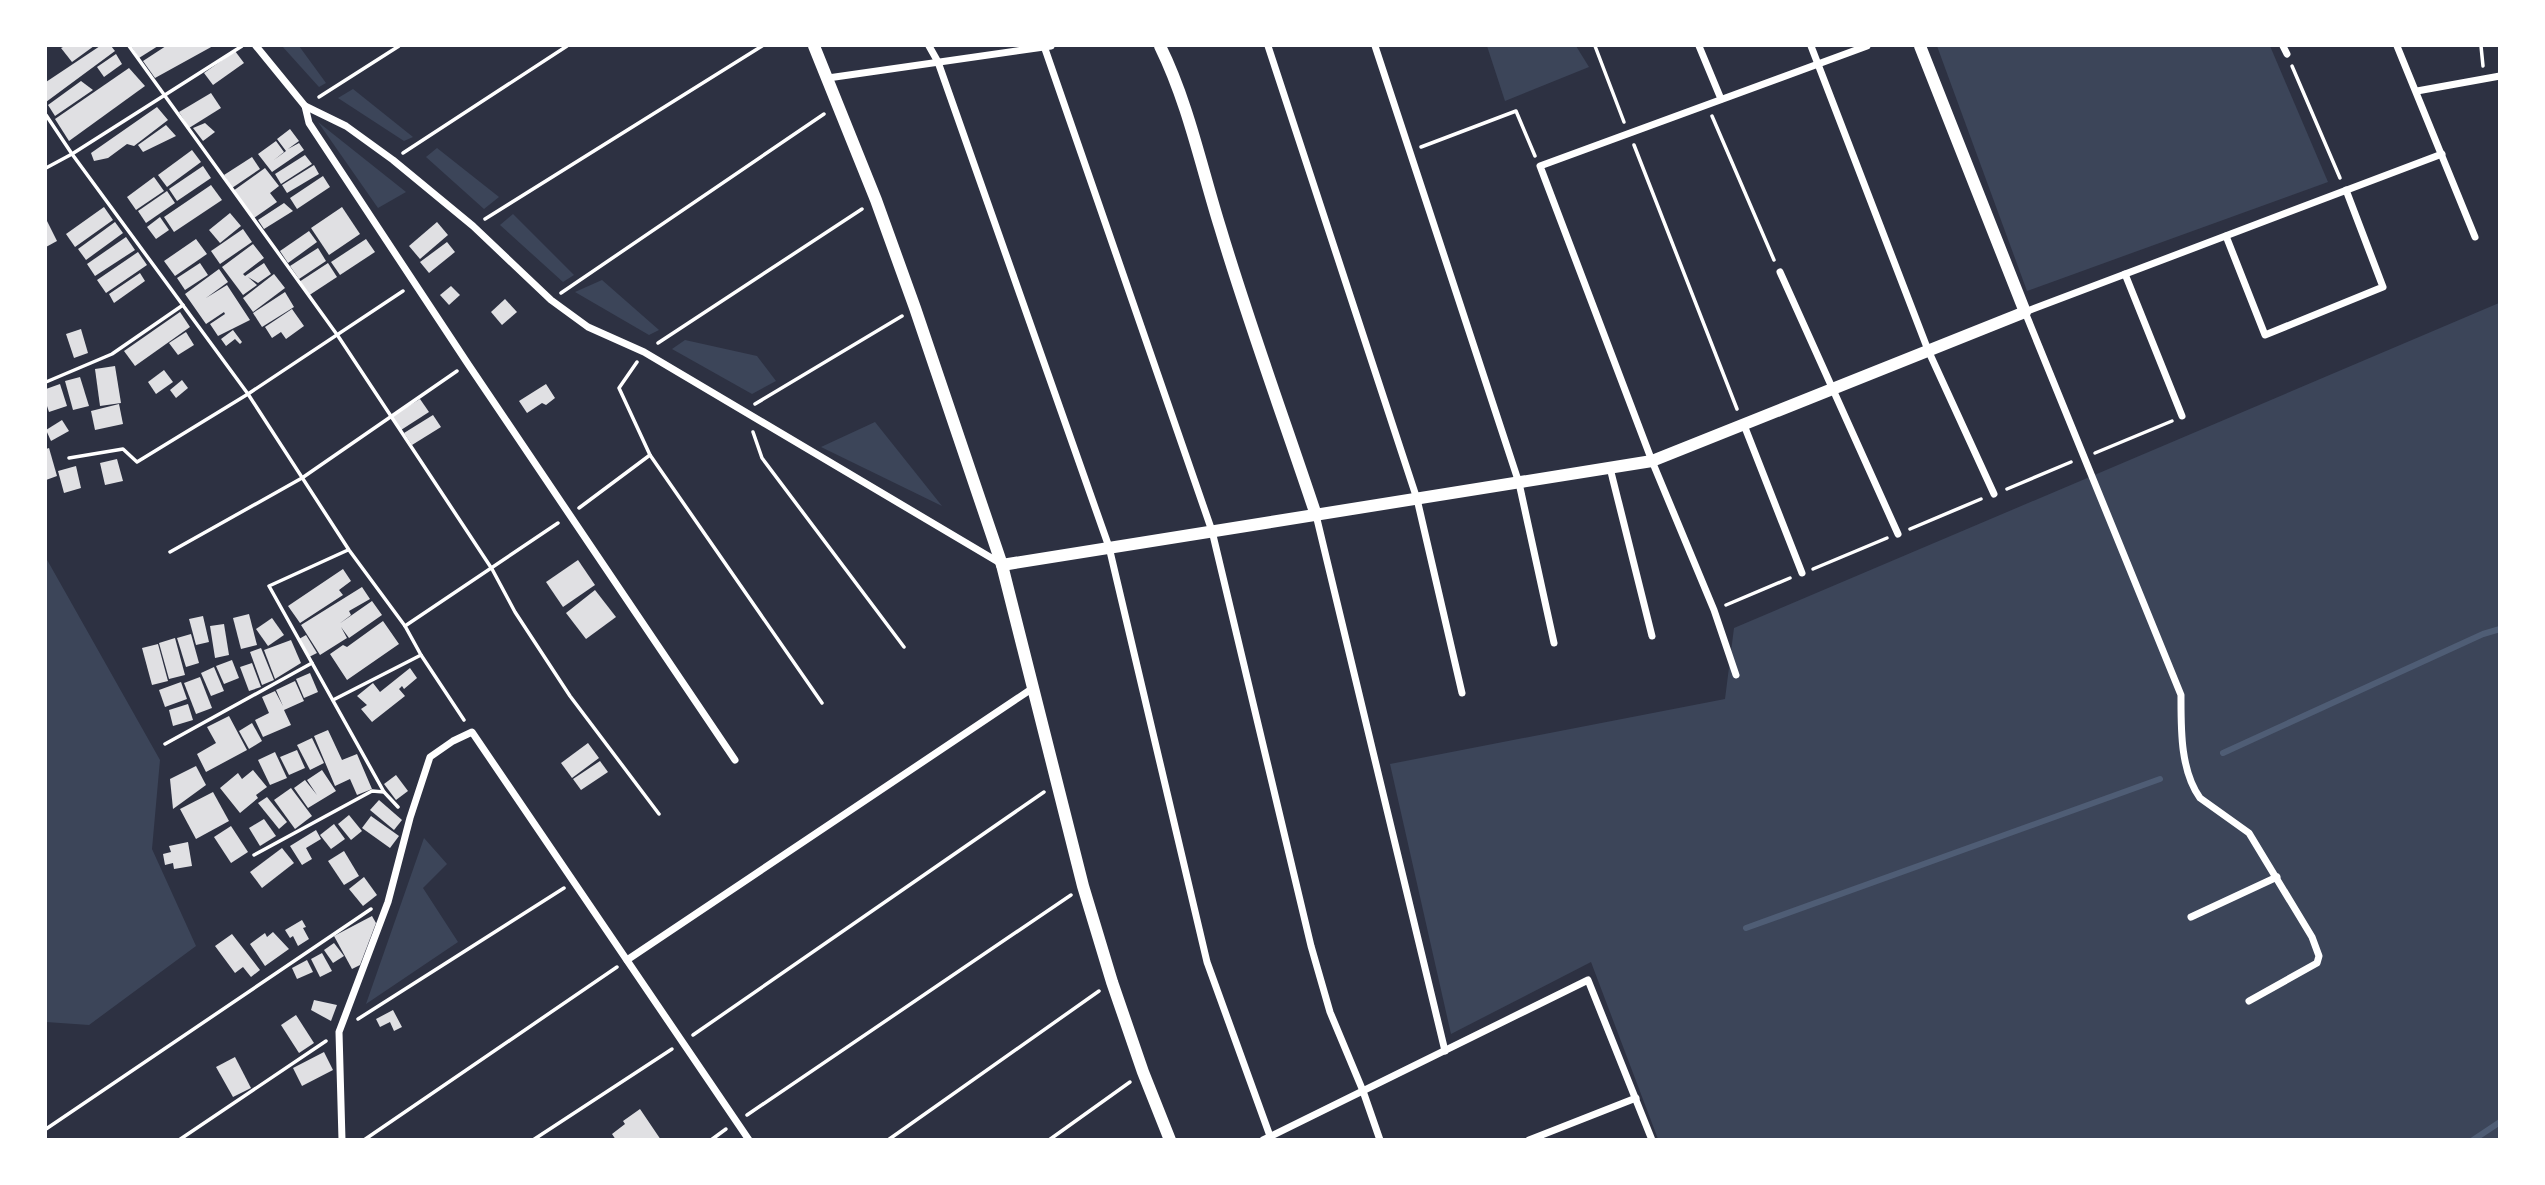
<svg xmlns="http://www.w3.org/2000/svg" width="2545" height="1185" font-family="'Source Serif 4',serif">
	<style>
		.green { fill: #3c4559 }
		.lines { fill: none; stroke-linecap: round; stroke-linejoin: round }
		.stream { stroke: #4f5d75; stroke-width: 6 }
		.building { fill: #e0e0e3 }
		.path { stroke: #fff; stroke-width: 3.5 }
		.minor { stroke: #fff; stroke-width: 7 }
		.tertiary { stroke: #fff; stroke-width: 12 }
	</style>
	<rect width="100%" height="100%" fill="#2d3142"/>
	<g class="green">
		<polygon points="282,46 299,46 326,83 319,87"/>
		<polygon points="1487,46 1576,46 1589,67 1505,101"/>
		<polygon points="1937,46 2270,46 2328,182 2027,291"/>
		<polygon points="353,89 413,137 404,141 338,98"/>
		<polygon points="318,122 406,192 378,208"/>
		<polygon points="437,148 499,197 484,209 426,157"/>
		<polygon points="513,214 574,275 563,282 500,225"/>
		<polygon points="602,280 659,330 649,335 575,292"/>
		<polygon points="2499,303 2499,1139 1658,1139 1591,962 1451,1034 1390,764 1725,699 1734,628"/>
		<polygon points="685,340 757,356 776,381 752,394 672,349"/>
		<polygon points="875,422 942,506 821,447"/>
		<polygon points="46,558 160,760 152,849 196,946 89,1025 46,1022"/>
		<polygon points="424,838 447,864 423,888 458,942 366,1004"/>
	</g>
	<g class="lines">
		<g class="stream">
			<polyline points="2223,753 2483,634 2500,629"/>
			<polyline points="1746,928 2160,779"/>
			<polyline points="2473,1140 2500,1122"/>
		</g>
	</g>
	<g class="building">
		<polygon points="65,46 94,46 72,62 61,48"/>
		<polygon points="100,46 111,46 115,51 46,102 46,82"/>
		<polygon points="131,46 158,46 139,58"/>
		<polygon points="166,46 213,46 155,78 143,61"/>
		<polygon points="235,51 244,63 213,85 204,73"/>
		<polygon points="116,54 122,64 104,77 97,67"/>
		<polygon points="129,68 145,86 69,141 55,119"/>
		<polygon points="81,81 93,90 55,116 48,105"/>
		<polygon points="211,93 221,108 189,128 179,112"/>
		<polygon points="157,107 168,120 134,146 127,144 108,158 94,161 91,153"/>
		<polygon points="205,123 215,132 203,141 193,128"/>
		<polygon points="166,125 176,136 143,152 138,145"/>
		<polygon points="290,129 299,141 288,149 299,143 304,150 272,172 258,154 276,141 284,152 274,160 286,151 277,139"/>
		<polygon points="192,150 201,162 167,187 158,175"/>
		<polygon points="305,155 312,164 281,184 275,174"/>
		<polygon points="252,157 260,169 232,188 224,175"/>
		<polygon points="314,165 319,174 287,193 282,185"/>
		<polygon points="203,166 211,178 177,201 169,189"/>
		<polygon points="265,168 279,186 270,193 277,202 254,218 233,191"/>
		<polygon points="323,176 330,187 297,209 290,198"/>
		<polygon points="154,177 164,191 136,210 127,197"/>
		<polygon points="211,185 222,200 174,232 164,217"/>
		<polygon points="167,191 175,203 146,223 138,211"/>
		<polygon points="284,203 293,211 264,229 258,220"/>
		<polygon points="104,207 113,220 75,247 66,234"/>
		<polygon points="342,207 360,234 329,255 311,228"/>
		<polygon points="230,213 241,226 220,243 209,230"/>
		<polygon points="160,217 169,230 156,239 147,227"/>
		<polygon points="46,219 57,241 46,247"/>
		<polygon points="115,222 123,233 86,260 78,249"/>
		<polygon points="437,222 448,235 420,259 409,246"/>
		<polygon points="243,229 252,242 220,264 211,251"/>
		<polygon points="309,231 317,242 288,263 280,251"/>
		<polygon points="126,237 135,250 95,276 87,264"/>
		<polygon points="196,239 207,254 175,276 164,261"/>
		<polygon points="366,239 375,252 340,275 331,262"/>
		<polygon points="447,242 455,252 429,273 420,262"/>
		<polygon points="253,244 264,258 243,274 245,276 264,263 271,274 258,283 248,277 257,285 243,295 222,267"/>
		<polygon points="318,248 326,261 299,279 290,266"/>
		<polygon points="138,252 147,265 106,293 97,280"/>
		<polygon points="200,263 208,275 185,290 177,278"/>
		<polygon points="328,263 337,277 308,296 299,282"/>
		<polygon points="219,269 228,282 206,298 227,285 250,320 218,336 210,324 225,314 224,312 206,324 185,294"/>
		<polygon points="140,273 145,281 114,303 109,294"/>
		<polygon points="274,274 285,288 253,312 243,298"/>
		<polygon points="451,286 460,295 449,305 440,295"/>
		<polygon points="285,292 294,307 262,327 253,313"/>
		<polygon points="505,299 517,312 502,325 491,312"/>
		<polygon points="292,309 304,326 286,339 281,332 272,338 265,327"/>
		<polygon points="180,312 190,327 135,366 124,351"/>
		<polygon points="81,329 88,353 74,358 66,334"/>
		<polygon points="233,330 242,342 240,344 235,339 226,346 221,339"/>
		<polygon points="186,332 194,345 178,355 169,343"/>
		<polygon points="115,366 121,403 100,406 95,369"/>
		<polygon points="164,370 173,382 156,394 148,382"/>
		<polygon points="80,377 89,406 73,410 65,381"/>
		<polygon points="182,380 188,388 176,398 170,390"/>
		<polygon points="60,384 67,406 49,412 46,403 46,389"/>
		<polygon points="546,384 555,398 546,405 542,403 527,413 519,401"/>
		<polygon points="420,399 429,412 401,430 392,416"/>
		<polygon points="119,404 123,424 95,430 91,411"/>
		<polygon points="433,415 441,427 412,445 404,433"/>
		<polygon points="62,420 69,431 51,441 46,430"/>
		<polygon points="49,448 57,476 46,480 46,449"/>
		<polygon points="117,459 123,481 105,485 100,463"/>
		<polygon points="76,466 81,488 64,493 58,471"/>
		<polygon points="578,560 595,585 563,607 546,582"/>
		<polygon points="343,569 351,581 339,590 343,595 300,623 288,606"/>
		<polygon points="362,587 370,599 349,611 351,615 339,624 372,601 382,615 349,638 341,627 347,638 320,655 301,625"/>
		<polygon points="595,590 616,617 586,639 566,613"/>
		<polygon points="249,614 257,645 241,649 233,618"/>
		<polygon points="203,616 209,642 196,645 189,619"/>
		<polygon points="272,618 284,635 268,646 256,629"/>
		<polygon points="383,621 399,644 347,680 330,654 343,645 347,647"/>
		<polygon points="224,624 229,655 215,658 210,626"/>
		<polygon points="191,634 199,663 186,667 177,638"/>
		<polygon points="306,635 317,653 309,657 299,639"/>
		<polygon points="175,638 185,675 169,679 159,643"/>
		<polygon points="291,640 301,663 275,679 264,650"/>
		<polygon points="158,644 168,681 152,685 142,648"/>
		<polygon points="261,648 274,680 262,685 250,652"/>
		<polygon points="232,660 239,678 224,684 216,666"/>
		<polygon points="252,663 261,687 249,691 240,667"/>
		<polygon points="214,667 224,691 211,696 201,673"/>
		<polygon points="410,668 417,678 404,689 402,686 399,689 405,696 372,722 361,709 367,705 357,696 373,683 380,692"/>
		<polygon points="310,673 318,692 304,698 296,679"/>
		<polygon points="200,677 212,708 196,714 184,683"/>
		<polygon points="295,681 304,701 284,710 291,725 263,737 255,720 269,713 262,697 275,691 283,706 276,690"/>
		<polygon points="181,682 187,699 165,707 159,690"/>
		<polygon points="188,704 193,720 173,726 169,710"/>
		<polygon points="229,716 247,750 206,772 197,754 216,743 207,727"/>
		<polygon points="252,723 262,741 249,749 239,731"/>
		<polygon points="328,730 342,760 357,754 372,789 357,795 350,779 335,786 314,736"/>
		<polygon points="312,738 324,763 310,770 297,745"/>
		<polygon points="588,743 599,758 572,778 561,763"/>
		<polygon points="297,750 305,768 289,775 280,757"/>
		<polygon points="275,752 287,778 270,785 258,760"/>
		<polygon points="600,761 608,772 581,790 573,779"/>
		<polygon points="196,766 206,785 173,809 170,779"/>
		<polygon points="253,770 267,787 256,795 258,798 240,813 220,788 238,773 242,779"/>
		<polygon points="322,770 336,791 308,808 294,788 305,780 317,795 307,780"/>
		<polygon points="396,775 408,791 396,800 384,784"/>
		<polygon points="291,788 312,816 295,829 274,800"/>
		<polygon points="213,792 229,821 196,839 180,809"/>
		<polygon points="267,797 287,822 279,829 258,803"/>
		<polygon points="379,800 402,820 394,830 370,810"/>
		<polygon points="349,815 362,831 351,840 338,824"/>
		<polygon points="371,816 399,836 390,848 362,828"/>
		<polygon points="264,819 276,836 260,846 249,828"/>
		<polygon points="334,824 345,839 331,849 320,835"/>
		<polygon points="231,826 248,852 231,863 214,837"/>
		<polygon points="316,830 321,839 306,848 312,859 302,865 290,846"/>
		<polygon points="188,842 192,866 174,869 173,863 165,865 163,854 171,852 169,846"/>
		<polygon points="282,848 294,863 262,888 250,872"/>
		<polygon points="344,851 359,876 344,885 328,861"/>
		<polygon points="364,877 377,895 363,906 349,889"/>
		<polygon points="372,916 376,923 360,965 352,969 334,936"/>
		<polygon points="302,920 306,927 303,928 309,939 298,946 293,936 290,938 285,930"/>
		<polygon points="273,932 289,949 265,966 250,944 265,933 267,937"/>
		<polygon points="232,934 260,970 251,977 243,967 235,973 215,946"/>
		<polygon points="334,943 344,956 333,963 324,950"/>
		<polygon points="322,953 332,971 320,977 311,959"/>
		<polygon points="307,960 313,972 297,979 292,968"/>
		<polygon points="314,1000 337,1005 331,1021 311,1010"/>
		<polygon points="393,1010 402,1027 394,1031 390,1022 380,1027 376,1019"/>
		<polygon points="296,1015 314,1043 299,1053 281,1025"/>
		<polygon points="324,1052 333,1070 302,1086 293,1068"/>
		<polygon points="235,1057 251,1088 233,1097 216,1067"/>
		<polygon points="640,1109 661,1140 616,1140 612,1134 625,1124 623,1121"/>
	</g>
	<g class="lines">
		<g class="path">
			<polyline points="129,46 338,336 492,569 515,612 570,696 659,814"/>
			<polyline points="1595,46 1624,122"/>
			<polyline points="2481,46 2483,66"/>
			<polyline points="2292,66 2340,178"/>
			<polyline points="319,97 399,46"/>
			<polyline points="46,115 72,154 248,394 349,550 405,626 421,655 464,720"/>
			<polyline points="1712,116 1774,260"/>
			<polyline points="1634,145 1737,409"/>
			<polyline points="1421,147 1516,111 1535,156"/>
			<polyline points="403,153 567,46"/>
			<polyline points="46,168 72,154 242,46"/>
			<polyline points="485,219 762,46"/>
			<polyline points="561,293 824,114"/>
			<polyline points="658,343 862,209"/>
			<polyline points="637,362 619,388 650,455 822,703"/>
			<polyline points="46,382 112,354 183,305"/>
			<polyline points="755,404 902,316"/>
			<polyline points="753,432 762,458 904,647"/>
			<polyline points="2095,453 2172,421"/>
			<polyline points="69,458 123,449 137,462 248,394 403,291"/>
			<polyline points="2007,489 2071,462"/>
			<polyline points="579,508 650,455"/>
			<polyline points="1910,529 1981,499"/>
			<polyline points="348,550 269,586 384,792"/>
			<polyline points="170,552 302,478 457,371"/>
			<polyline points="1813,569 1887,538"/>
			<polyline points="1726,605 1790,578"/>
			<polyline points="405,626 558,523"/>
			<polyline points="333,700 421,655"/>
			<polyline points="165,744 312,663"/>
			<polyline points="254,855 372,791 384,792 398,807"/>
			<polyline points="358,1019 564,888"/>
			<polyline points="693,1035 1044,792"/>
			<polyline points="747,1115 1071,895"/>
			<polyline points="46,1129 371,909"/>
			<polyline points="179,1140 326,1041"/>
			<polyline points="364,1140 617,967"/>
			<polyline points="533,1140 672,1049"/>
			<polyline points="711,1140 726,1129"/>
			<polyline points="888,1140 1099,991"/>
			<polyline points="1049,1140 1130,1082"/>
		</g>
		<g class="minor">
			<polyline points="256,46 305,106 309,123 468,364 735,760"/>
			<polyline points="929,46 938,62 1109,547 1207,962 1270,1136"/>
			<polyline points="1044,46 1212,531 1311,946 1330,1012 1363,1091 1380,1140"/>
			<polyline points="1268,46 1417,499 1462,693"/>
			<polyline points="1375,46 1519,483 1554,643"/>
			<polyline points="1699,46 1721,99"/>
			<polyline points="1811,46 1928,350 1994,494"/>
			<polyline points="2283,46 2287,54"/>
			<polyline points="2397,46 2475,237"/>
			<polyline points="828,78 1051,46"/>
			<polyline points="2417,91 2500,76"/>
			<polyline points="305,106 346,126 393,160 473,226 551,300 588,327 644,352 1000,563"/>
			<polyline points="2226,236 2265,335 2383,287 2346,190"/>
			<polyline points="1780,272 1898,534"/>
			<polyline points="2125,274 2182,416"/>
			<polyline points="1744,425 1802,573"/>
			<polyline points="1610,468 1652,636"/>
			<polyline points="1316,515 1445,1051"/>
			<polyline points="1736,675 1714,610 1652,461 1540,166 1867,46"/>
			<polyline points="2191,917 2277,877"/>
			<polyline points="627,960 1033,688"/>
			<path d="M2249 1001 2317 963 2319 956 2312 937 2249 833 2200 798C2180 770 2181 728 2181 695L2025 312 2442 154"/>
			<polyline points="342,1140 339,1032 388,902 410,818 430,757 453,741 472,732 749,1140"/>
			<polyline points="1263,1140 1588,980 1652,1140"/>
			<polyline points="1529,1140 1636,1098"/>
		</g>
		<g class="tertiary">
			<polyline points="814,46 876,200 915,308 1002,565 1083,886 1112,982 1143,1072 1170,1140"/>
			<path d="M1160 46C1188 103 1201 166 1220 227 1249 324 1284 419 1316 515"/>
			<polyline points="1002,565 1652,461 2025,312 1920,46"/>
		</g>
	</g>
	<rect width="2545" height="1185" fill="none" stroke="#ffffff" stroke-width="94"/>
</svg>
